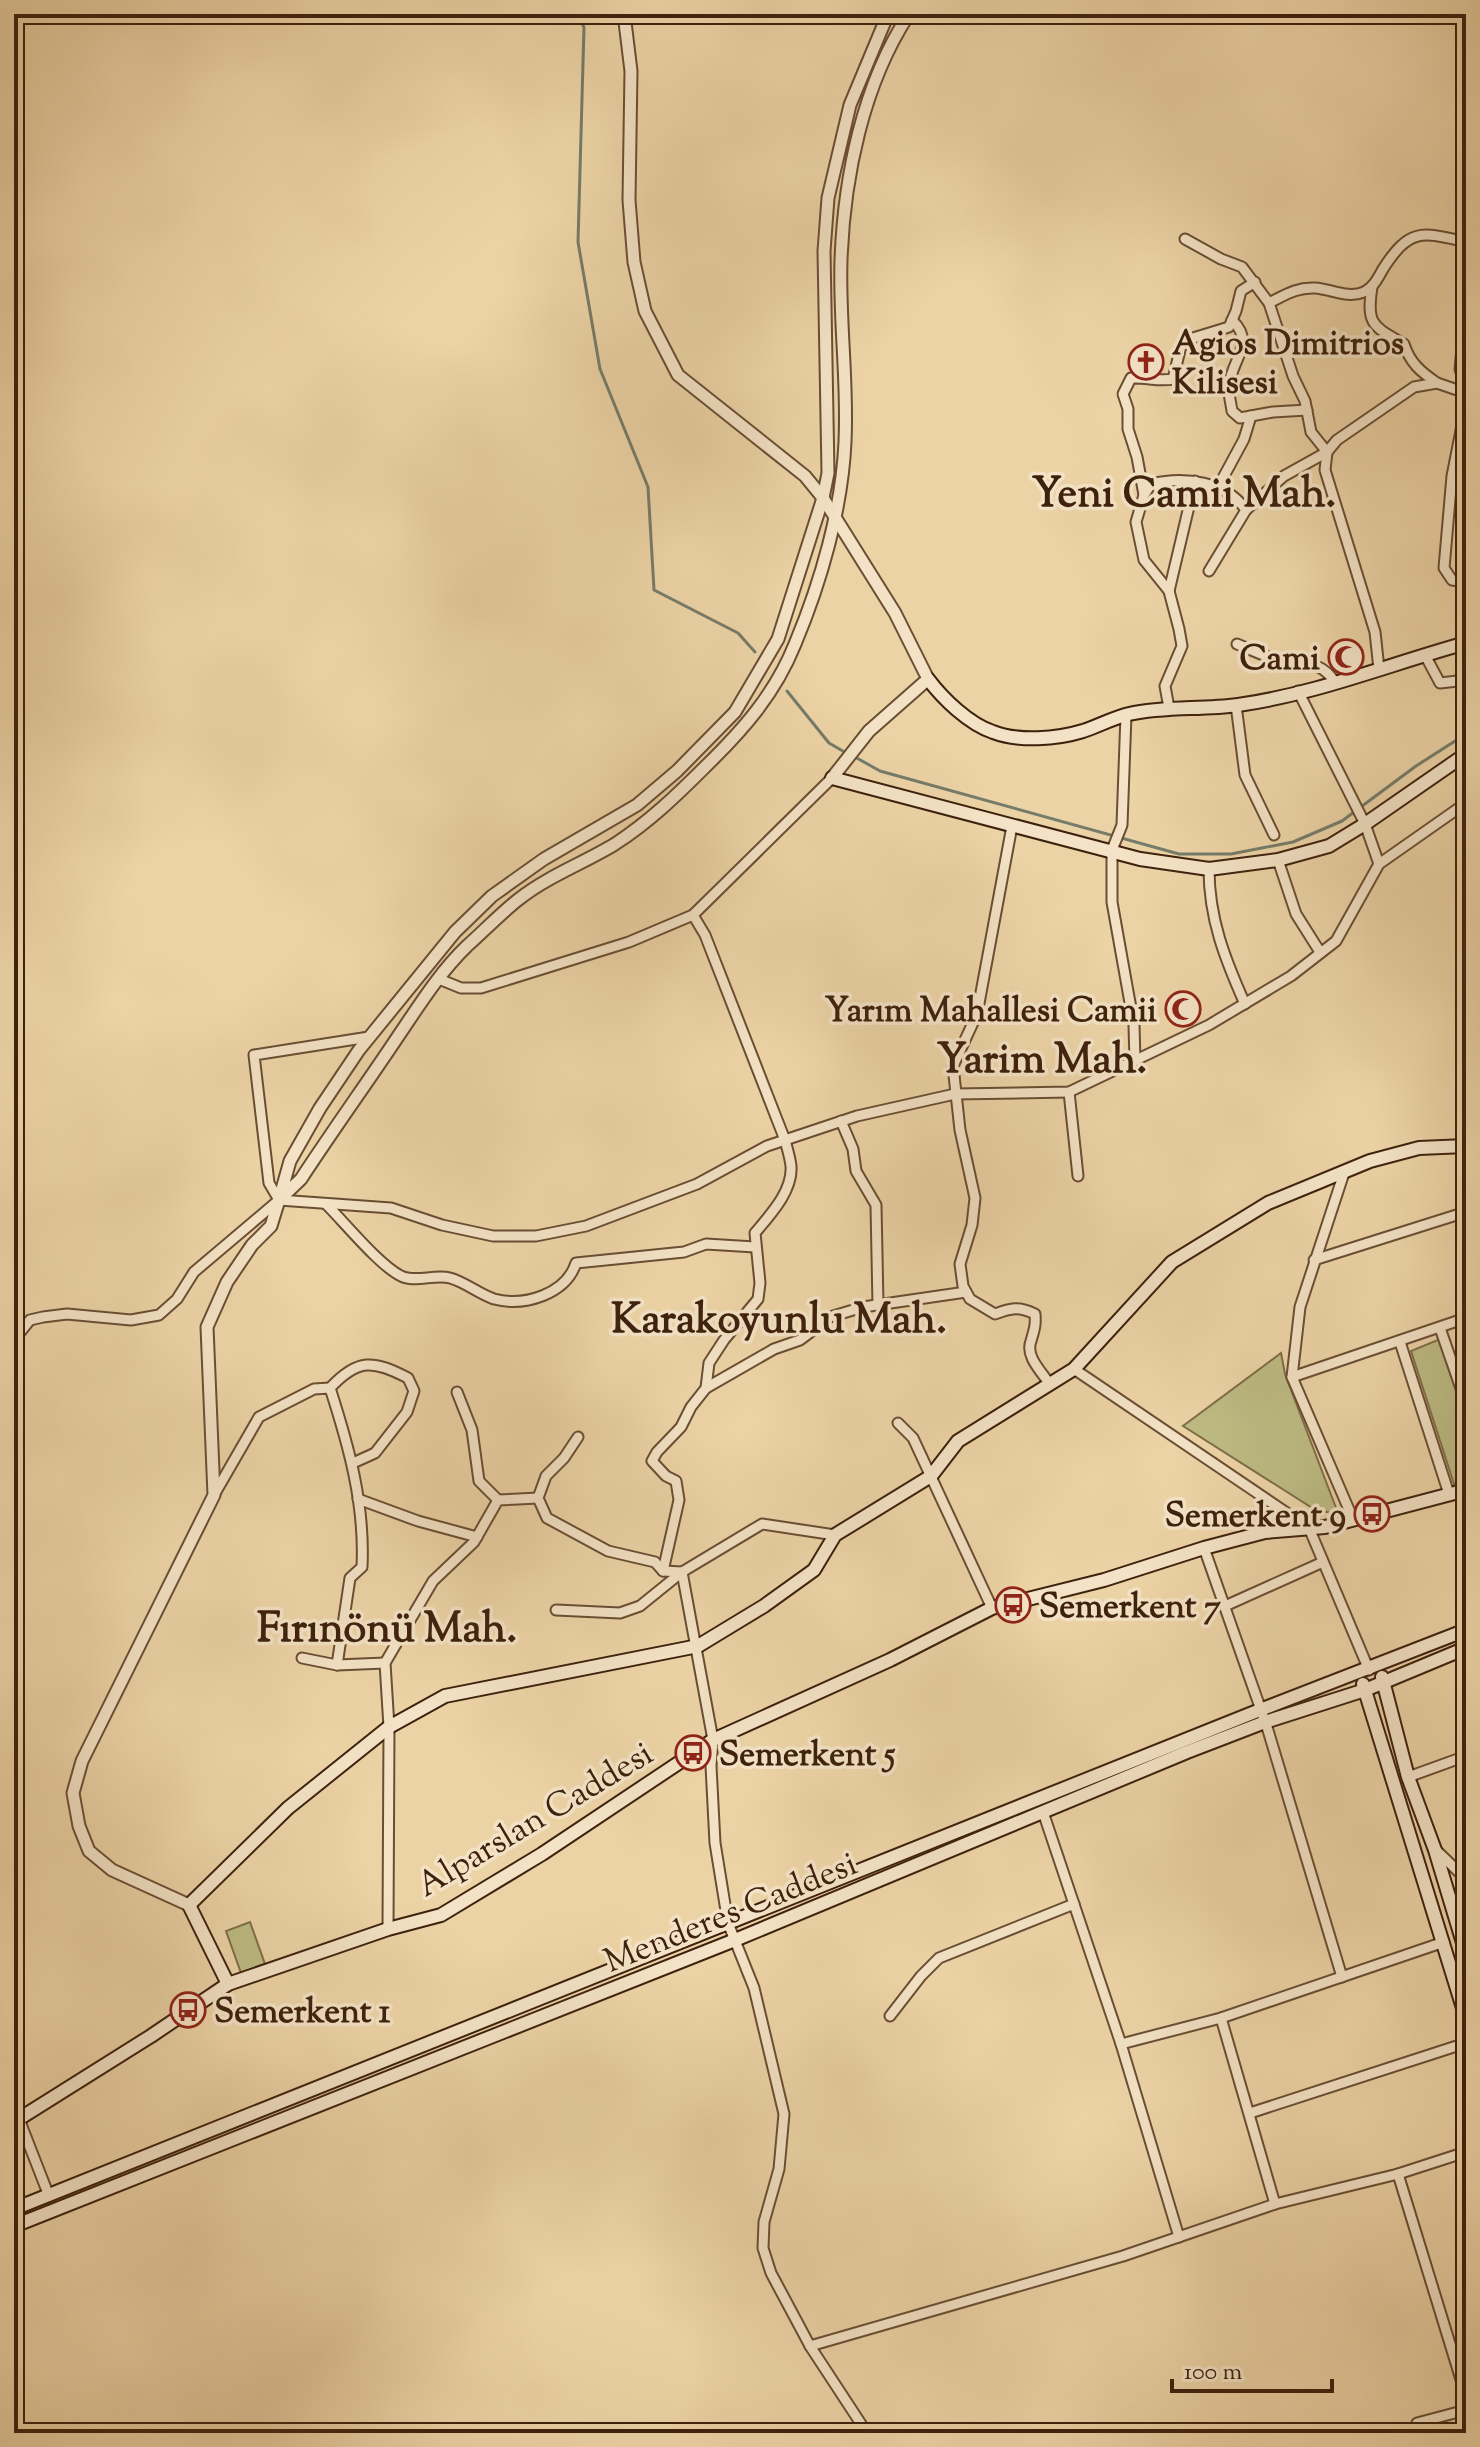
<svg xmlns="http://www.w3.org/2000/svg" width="1480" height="2447" font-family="'Sorts Mill Goudy',serif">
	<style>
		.green { fill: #bdbb83; stroke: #7e6e48; stroke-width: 2 }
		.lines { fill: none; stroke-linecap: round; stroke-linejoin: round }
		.stream { stroke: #757c6a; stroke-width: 3 }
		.minor-casing { stroke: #6a4e33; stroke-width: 13 }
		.tertiary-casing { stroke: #6a4e33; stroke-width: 15 }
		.secondary-casing { stroke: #3e210d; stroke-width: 16 }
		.minor { stroke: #f3e2c5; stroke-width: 9 }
		.tertiary { stroke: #f3e2c5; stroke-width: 11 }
		.secondary { stroke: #f3e2c5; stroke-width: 12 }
		.labels { text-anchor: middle; stroke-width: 7; stroke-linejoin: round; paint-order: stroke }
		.poi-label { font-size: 34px; font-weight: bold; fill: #3e210d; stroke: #f3e2c5; text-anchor: start }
		.street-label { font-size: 34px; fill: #3e210d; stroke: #f3e2c5 }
		.district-label { font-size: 42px; font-weight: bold; fill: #3e210d; stroke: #f3e2c5 }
	</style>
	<rect width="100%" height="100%" fill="#ecd3a6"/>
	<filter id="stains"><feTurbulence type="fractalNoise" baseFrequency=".0025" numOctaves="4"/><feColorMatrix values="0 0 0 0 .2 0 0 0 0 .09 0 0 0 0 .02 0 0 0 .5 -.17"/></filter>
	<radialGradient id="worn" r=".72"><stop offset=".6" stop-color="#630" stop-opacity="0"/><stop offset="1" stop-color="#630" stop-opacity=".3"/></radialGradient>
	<g class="green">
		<polygon points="1440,1339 1466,1421 1466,1480 1454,1484 1411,1351"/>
		<polygon points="1281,1353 1285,1374 1338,1513 1317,1511 1183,1426"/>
		<polygon points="250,1922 265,1964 241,1973 226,1931"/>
	</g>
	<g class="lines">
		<g class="stream">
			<polyline points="575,14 584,27 578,242 600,369 648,487 654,590 738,633 755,652"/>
			<polyline points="787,691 829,743 848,754"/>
			<polyline points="855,757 880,771 1179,854 1231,854 1293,842 1342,821 1416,766 1466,734"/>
		</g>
		<defs>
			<g id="minor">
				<polyline points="1185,239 1221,259 1242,267 1269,303 1293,376 1305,401 1311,432 1327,452 1325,470 1375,632 1379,669"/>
				<path d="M1372 287C1366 325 1373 326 1404 344 1410 363 1421 372 1437 383"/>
				<path d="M1269 303C1285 295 1297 287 1315 288 1331 289 1348 299 1364 292 1374 287 1378 278 1383 269 1410 227 1422 232 1466 242"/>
				<polyline points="1466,307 1460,369 1466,386"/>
				<path d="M1232 320C1256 343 1232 359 1229 385 1228 393 1231 403 1232 411L1240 418 1273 412 1307 410"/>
				<polyline points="1466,405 1452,476 1444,568 1452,580 1466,582"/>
				<polyline points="1217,489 1244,439 1251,416"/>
				<path d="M1144 495 1137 457 1128 429V409L1123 394 1131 378C1146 377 1159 382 1173 379L1181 346 1193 338 1229 327 1236 311 1241 291 1255 282"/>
				<polyline points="1209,571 1246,510 1284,476 1327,452 1337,440 1414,387 1437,383 1466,393"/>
				<polyline points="1169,591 1195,481"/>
				<path d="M1237 644C1250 649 1265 657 1279 660 1304 664 1320 660 1335 682"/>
				<polyline points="1425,655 1440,683 1466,680"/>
				<polyline points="1298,691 1365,824 1379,864"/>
				<polyline points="1236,705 1245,775 1274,835"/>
				<path d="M1169 708 1165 686 1182 646 1179 629 1169 591 1144 560 1136 522 1144 495 1151 484C1184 476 1226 481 1246 510"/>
				<polyline points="1126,715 1122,825 1112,850 1112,902 1134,1025 1135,1061"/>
				<path d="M1012 826 977 1014 953 1066 960 1130 975 1198 972 1225 960 1264 963 1286 970 1299 995 1314C1011 1308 1019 1306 1035 1314 1036 1326 1034 1330 1031 1341 1025 1356 1041 1371 1049 1383"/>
				<polyline points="1278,860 1296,914 1320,952"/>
				<path d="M1209 869C1209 919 1225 959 1245 1004"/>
				<polyline points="439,979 461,988 481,988 629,942 693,915"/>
				<polyline points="1069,1092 1078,1176"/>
				<polyline points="841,1121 853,1149 856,1171 876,1205 878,1305"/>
				<polyline points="1344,1173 1300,1307 1292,1377 1353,1519"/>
				<polyline points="279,1200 269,1183 254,1055 369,1037"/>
				<path d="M326 1204C345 1223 379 1265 401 1276 414 1283 435 1274 450 1278 465 1282 479 1294 494 1299 525 1307 566 1294 576 1263L684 1252 706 1244 755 1247"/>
				<polyline points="1314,1260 1466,1212"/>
				<polyline points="1440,1328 1466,1403"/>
				<polyline points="1400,1342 1449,1494"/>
				<polyline points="14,1346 18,1335 30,1320 43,1317 67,1314 131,1320 159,1315 177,1299 194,1272 279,1200 391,1208 442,1225 493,1236 536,1236 586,1226 697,1184 767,1146 857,1116 955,1094 1069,1092 1209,1025 1291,976 1336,941 1379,864 1466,803"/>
				<polyline points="1074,1369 1309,1528 1369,1670"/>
				<polyline points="1292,1377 1466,1318"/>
				<path d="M330 1388C358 1358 373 1360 408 1378L414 1391 407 1412 375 1453 353 1463"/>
				<path d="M706 1388 709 1363 724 1340 758 1299 760 1283 755 1233C770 1215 793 1191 791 1166 790 1157 787 1148 785 1140L705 935 693 915 832 778"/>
				<polyline points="457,1392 472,1430 479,1481 498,1500"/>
				<polyline points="898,1423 913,1438 992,1608"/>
				<polyline points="578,1437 564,1458 546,1476 538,1498 547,1518 608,1551 655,1562 663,1571 682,1572 713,1740 711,1766 715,1843 728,1923 754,1988 784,2114 779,2169 764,2222 763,2248 771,2273 810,2346 867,2433"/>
				<path d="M214 1495 259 1417 314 1389 330 1388C349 1447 365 1504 362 1567L350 1578 337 1665"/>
				<polyline points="358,1499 418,1521 477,1537"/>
				<polyline points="1204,1548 1267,1727 1342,1977"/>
				<polyline points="663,1571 679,1500 676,1481 666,1476 652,1461 657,1452 681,1427 691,1407 706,1388 774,1349 800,1340 812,1331 820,1320 863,1307 966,1292"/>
				<polyline points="1225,1606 1323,1562"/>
				<polyline points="556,1610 620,1613 640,1606 682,1572 762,1524 835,1535"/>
				<polyline points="302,1658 337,1665 385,1663"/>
				<polyline points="1408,1777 1466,1756"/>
				<polyline points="1043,1812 1121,2044 1179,2237"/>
				<polyline points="1437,1851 1466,1879"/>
				<polyline points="388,1929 389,1727 385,1663 433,1581 474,1542 498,1500 538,1498"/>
				<polyline points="890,2016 921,1976 939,1958 1074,1904"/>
				<polyline points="1221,2018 1275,2204"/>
				<polyline points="1121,2044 1221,2018 1444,1942"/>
				<polyline points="1250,2113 1466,2043"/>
				<polyline points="19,2119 49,2196"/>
				<polyline points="1398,2174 1466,2396"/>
				<polyline points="810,2346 1123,2256 1275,2204 1398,2174 1466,2152"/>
				<polyline points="1417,2423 1466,2410"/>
			</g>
			<g id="tertiary">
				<polyline points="624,14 631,71 629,200 634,262 645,311 678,375 805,476 823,498 895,613 928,679 869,731 832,778"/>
				<path d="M888 14 850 105 828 198 824 251 828 473 823 498 778 639 735 712 677 771 637 805 544 859 492 896 455 932 359 1050 320 1108 290 1161 279 1200 301 1179C333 1130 367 1083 399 1035 420 1004 440 972 467 946 484 931 501 913 519 899 548 876 584 863 615 844 649 822 677 795 705 767 743 730 775 694 795 644 821 582 842 509 845 442 848 381 839 321 841 260 844 177 863 84 909 14"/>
				<polyline points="189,1905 112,1870 89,1851 79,1826 73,1793 82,1761 214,1495 207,1327 227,1282 252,1245 271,1226 279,1200"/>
			</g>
			<g id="secondary">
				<path d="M928 679C943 699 969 724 993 732 1019 742 1057 739 1083 731 1098 726 1113 718 1129 714 1165 706 1201 710 1238 705 1316 694 1390 664 1466 643"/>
				<polyline points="832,778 1140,859 1209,869 1278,860 1329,846 1365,824 1466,754"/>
				<polyline points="1382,1677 1408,1777 1435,1850 1466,1953"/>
				<polyline points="1363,1684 1466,2018"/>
				<polyline points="228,1984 189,1905 288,1808 389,1727 445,1696 698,1646 764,1606 814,1570 835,1535 931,1476 958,1441 1074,1369 1172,1262 1268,1203 1370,1161 1419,1148 1466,1146"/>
				<polyline points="14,2122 151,2036 228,1984 388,1929 441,1915 542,1854 713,1740 890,1660 992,1608 1104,1580 1204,1548 1265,1532 1325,1527 1466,1490"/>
				<polyline points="14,2209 1260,1710 1466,1630"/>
				<polyline points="14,2226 735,1940 1187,1752 1265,1722 1365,1690 1466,1648"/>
			</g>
		</defs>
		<use href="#minor" class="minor-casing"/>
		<use href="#tertiary" class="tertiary-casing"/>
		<use href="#secondary" class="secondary-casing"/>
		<use href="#minor" class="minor"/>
		<use href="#tertiary" class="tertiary"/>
		<use href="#secondary" class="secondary"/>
	</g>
	<defs>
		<symbol id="church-ring" viewBox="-11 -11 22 22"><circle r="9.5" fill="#f3e2c5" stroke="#8f2418" stroke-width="1.5"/><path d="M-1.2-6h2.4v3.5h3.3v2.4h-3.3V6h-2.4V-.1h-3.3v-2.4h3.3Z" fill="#8f2418"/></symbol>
		<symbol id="mosque-ring" viewBox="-11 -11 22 22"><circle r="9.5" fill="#f3e2c5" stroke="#8f2418" stroke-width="1.5"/><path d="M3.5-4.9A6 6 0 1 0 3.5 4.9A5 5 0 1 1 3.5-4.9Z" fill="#8f2418"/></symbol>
		<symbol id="bus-ring" viewBox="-11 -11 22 22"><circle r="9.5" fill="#f3e2c5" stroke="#8f2418" stroke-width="1.5"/><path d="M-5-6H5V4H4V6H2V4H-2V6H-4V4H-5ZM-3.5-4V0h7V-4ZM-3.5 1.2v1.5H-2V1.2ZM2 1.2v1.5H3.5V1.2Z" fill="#8f2418"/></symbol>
	</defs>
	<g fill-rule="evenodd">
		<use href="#church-ring" x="1126" y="342" width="40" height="40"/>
		<use href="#mosque-ring" x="1326" y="637" width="40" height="40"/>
		<use href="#mosque-ring" x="1163" y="989" width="40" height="40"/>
		<use href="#bus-ring" x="1352" y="1494" width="40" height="40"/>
		<use href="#bus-ring" x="993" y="1585" width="40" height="40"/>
		<use href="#bus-ring" x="673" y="1733" width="40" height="40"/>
		<use href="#bus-ring" x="168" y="1990" width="40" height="40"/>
	</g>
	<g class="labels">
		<g class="poi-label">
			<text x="1172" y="354">Agios Dimitrios<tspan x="1172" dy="39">Kilisesi</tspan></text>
			<text x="1320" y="669" text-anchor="end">Cami</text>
			<text x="1157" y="1021" text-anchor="end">Yarım Mahallesi Camii</text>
			<text x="1346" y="1526" text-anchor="end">Semerkent 9</text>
			<text x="1039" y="1617">Semerkent 7</text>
			<text x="719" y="1765">Semerkent 5</text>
			<text x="214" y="2022">Semerkent 1</text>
		</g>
		<g class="street-label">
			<text transform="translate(534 1818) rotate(-31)" y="12">Alparslan Caddesi</text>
			<text transform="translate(730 1911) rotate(-22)" y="12">Menderes Caddesi</text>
		</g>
		<g class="district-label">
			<text x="1184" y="506">Yeni Camii Mah.</text>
			<text x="1042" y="1072">Yarim Mah.</text>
			<text x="779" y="1332">Karakoyunlu Mah.</text>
			<text x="387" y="1641">Fırınönü Mah.</text>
		</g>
	</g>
	<rect width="1480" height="2447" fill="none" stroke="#ecd3a6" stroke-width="48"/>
	<rect x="16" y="16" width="1448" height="2415" fill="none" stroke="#3e210d" stroke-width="4"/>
	<rect x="24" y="24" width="1432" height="2399" fill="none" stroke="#3e210d" stroke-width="2"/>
	<path d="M1172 2379v12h160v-12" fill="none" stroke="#3e210d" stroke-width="4"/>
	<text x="1184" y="2379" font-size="24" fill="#3e210d" stroke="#f3e2c5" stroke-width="6" paint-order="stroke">100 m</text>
	<rect width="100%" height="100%" filter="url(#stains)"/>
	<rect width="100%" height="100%" fill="url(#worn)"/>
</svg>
